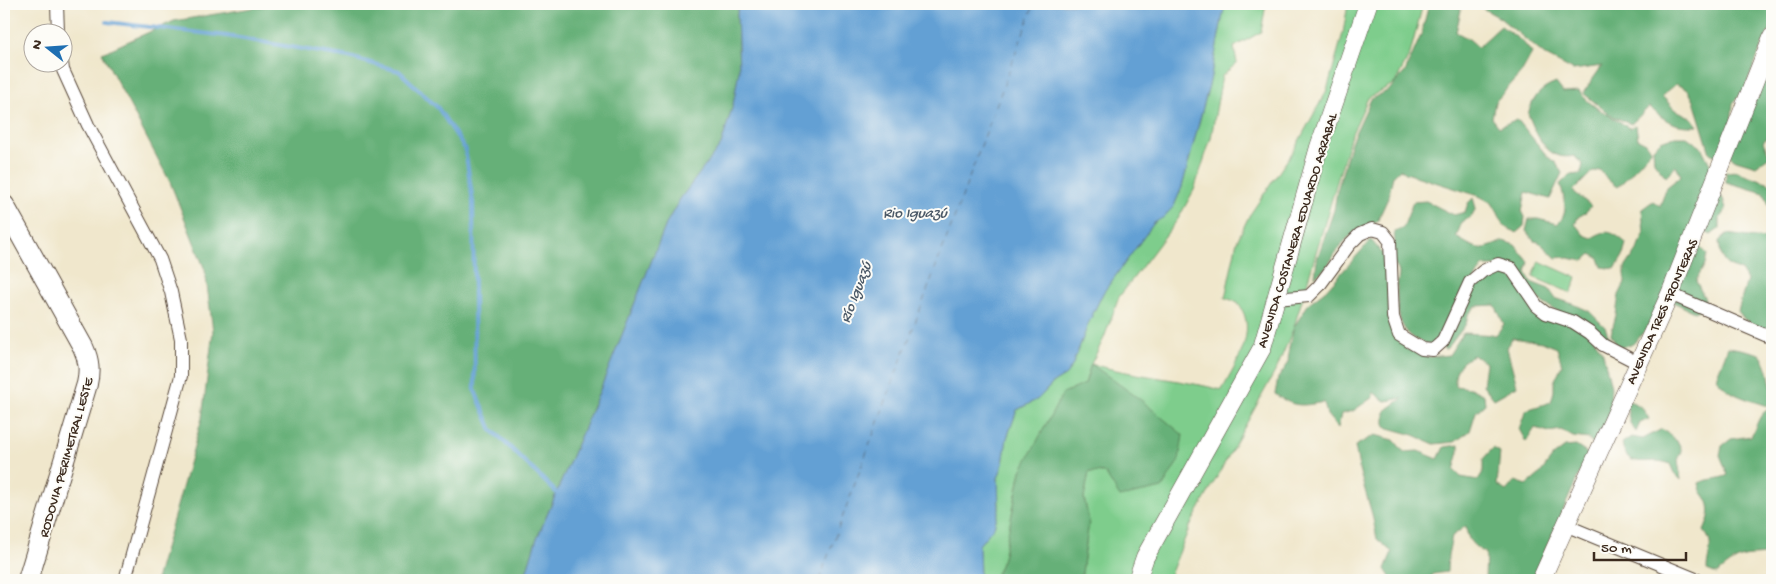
<svg xmlns="http://www.w3.org/2000/svg" width="1776" height="584" font-family="'Gochi Hand',sans-serif">
	<style>
		.green { fill: #7ecd8c; stroke: #5c7c55 }
		.forest { fill: #66b078; stroke: #506d4b }
		.water { fill: #63a0d4; stroke: #4f6579 }
		.lines { fill: none; stroke-linecap: round; stroke-linejoin: round }
		.stream { stroke: #63a0d4; stroke-width: 4 }
		.ferry { stroke: #4b5967; stroke-width: 1; stroke-dasharray: 6 5; stroke-linecap: butt }
		.minor-casing { stroke: #564638; stroke-width: 14 }
		.secondary-casing { stroke: #564638; stroke-width: 19 }
		.trunk-casing { stroke: #564638; stroke-width: 22 }
		.minor { stroke: #fff; stroke-width: 12 }
		.secondary { stroke: #fff; stroke-width: 18 }
		.trunk { stroke: #fff; stroke-width: 20 }
		.labels { text-anchor: middle; stroke-width: 4; stroke-linejoin: round; paint-order: stroke }
		.street-label { font-size: 14px; fill: #3b2a1e; stroke: #fdfcf7 }
		.water-label { font-size: 15px; font-style: italic; fill: #4b5967; stroke: #fdfcf7 }
	</style>
	<rect width="100%" height="100%" fill="#fdfcf7"/>
	<filter id="ink" filterUnits="userSpaceOnUse"><feTurbulence type="fractalNoise" baseFrequency=".02" numOctaves="2"/><feDisplacementMap in="SourceGraphic" scale="10" xChannelSelector="R" yChannelSelector="G"/><feConvolveMatrix kernelMatrix="1 2 1 2 8 2 1 2 1" color-interpolation-filters="sRGB"/></filter>
	<filter id="wash" filterUnits="userSpaceOnUse"><feTurbulence type="fractalNoise" baseFrequency=".0096" numOctaves="4" result="noise"/><feDisplacementMap in="SourceGraphic" scale="20" xChannelSelector="R" yChannelSelector="G"/><feGaussianBlur stdDeviation="1.12" result="paint"/><feColorMatrix in="noise" values="0 0 0 0 0 0 0 0 0 0 0 0 0 0 0 0 0 1.4 0 .05"/><feComposite in="paint" operator="in"/></filter>
	<g filter="url(#wash)">
		<rect width="100%" height="100%" fill="#f0e7cc"/>
		<g class="green">
			<path d="M1225 4H1266L1261 32 1234 47 1237 63 1222 76 1211 138 1194 190 1178 219 1119 297 1104 338 1091 364C1134 376 1179 379 1222 390 1233 370 1252 340 1245 317 1244 312 1240 307 1238 302L1225 298 1237 241 1249 216 1294 150 1327 90 1343 33 1348 4H1423L1410 54 1395 83 1368 98 1350 138 1294 327 1277 368 1190 526 1168 580H1081L1089 521 1084 498 1089 472 1105 473 1091 364 1085 384 1021 471 1003 558 994 580H980L979 545 994 527 999 509 998 478 1003 464 1007 438 1017 410 1038 399 1053 383 1066 375 1072 366 1089 322 1103 293 1154 223 1164 216 1174 206 1182 187 1210 81Z"/>
			<polygon points="1539,261 1577,278 1571,293 1533,277"/>
		</g>
		<g class="forest">
			<polygon points="276,4 740,4 737,13 739,71 733,105 721,145 680,199 667,222 600,390 536,541 524,580 156,580 202,418 213,331 205,270 170,182 102,53 174,21"/>
			<path d="M1429 4H1458L1461 10 1456 32 1469 39 1478 47 1501 26 1523 42 1532 53 1521 73 1495 102 1492 118 1499 127 1517 119 1548 157 1556 163 1562 173 1550 199 1526 192 1522 211 1525 217 1524 226 1516 233 1503 225 1498 213 1492 203 1479 196 1406 173 1400 169 1393 176 1388 198 1377 222C1361 228 1348 235 1338 249 1329 262 1329 268 1315 276L1317 259 1334 210 1337 191 1351 142 1371 99 1389 90 1405 72 1421 35Z"/>
			<path d="M1475 4H1772V25L1761 48 1744 91 1733 103 1731 126 1759 77 1772 83V131L1763 142 1770 156 1756 166 1736 160 1728 155 1718 157 1710 153 1694 101 1688 90 1676 84 1662 96 1674 109 1692 118 1698 126C1674 127 1667 122 1649 107L1631 124 1612 116 1583 93 1602 66 1573 70 1546 56 1500 18Z"/>
			<path d="M1556 83 1563 92 1579 91C1589 107 1613 116 1629 128L1636 125 1638 139 1646 143 1651 151C1639 162 1630 177 1617 187L1608 180 1600 170 1591 173 1573 191 1591 206 1585 213 1578 217 1575 224 1584 235 1592 238C1607 228 1613 232 1626 243L1623 256 1615 269 1602 267 1599 258 1591 254 1583 261 1564 257 1556 258 1539 242 1534 241 1526 231 1529 219H1539L1557 224C1570 214 1564 197 1560 184L1570 175 1581 174 1583 164 1574 156C1546 162 1537 135 1528 114 1534 96 1539 90 1556 83Z"/>
			<polygon points="1672,137 1687,137 1701,147 1711,166 1711,178 1694,242 1707,254 1705,264 1696,281 1705,299 1703,308 1694,312 1667,299 1651,324 1633,344 1618,348 1611,334 1616,315 1619,295 1625,283 1625,268 1639,247 1644,234 1642,209 1653,201 1660,206 1667,187 1681,176 1676,166 1666,177 1654,162 1653,148 1661,141"/>
			<path d="M1736 171 1772 184V270C1765 278 1765 285 1768 294L1772 297V333L1744 319 1738 311 1747 280 1741 270C1722 266 1721 259 1719 241L1727 234 1763 239 1770 233C1773 218 1770 206 1764 193L1726 182V172Z"/>
			<polygon points="1717,190 1723,199 1726,209 1720,218 1720,228 1711,235 1702,230"/>
			<path d="M1473 198 1476 208 1471 217 1462 222 1456 237C1478 250 1480 252 1503 241L1515 245 1529 262 1526 272 1531 282 1549 289 1555 298 1573 304 1589 311 1605 327 1610 340 1602 337 1543 303 1532 292 1516 266H1483L1433 345C1401 340 1396 317 1397 289 1397 284 1399 278 1399 273 1398 268 1394 263 1392 259L1395 243 1394 231 1403 228 1413 202 1426 201 1454 215 1465 212 1468 203Z"/>
			<path d="M1371 240 1383 254 1393 281 1391 328 1406 349 1430 357 1449 355 1463 333 1496 335 1504 324 1495 305 1476 306 1468 315 1466 324 1450 345 1445 350 1442 346 1472 290 1480 280 1496 271 1510 273 1526 298 1590 333 1603 353 1611 387 1609 417 1593 445 1589 439 1573 437 1561 430 1549 432 1535 428 1526 442 1519 429 1526 410 1551 402 1554 391V382L1562 365 1557 348 1542 342 1512 338 1507 348 1517 386 1494 399 1483 385 1486 363 1473 355C1459 363 1454 370 1455 386L1470 388 1484 395 1485 404 1476 412 1470 431 1455 442 1434 444 1414 435 1385 427V411L1403 398 1385 401 1373 392V397L1353 411 1341 414 1338 428 1327 415 1324 402C1302 406 1294 408 1275 394L1278 378 1288 364 1289 347 1294 327 1309 303 1326 290Z"/>
			<path d="M1728 347C1735 348 1753 351 1759 354 1769 361 1772 391 1772 403L1768 406C1748 399 1729 396 1716 378Z"/>
			<polygon points="1091,364 1141,400 1183,435 1179,460 1162,488 1120,497 1105,473 1089,472 1084,498 1089,521 1081,580 994,580 1003,558 1021,471 1063,393 1085,384"/>
			<path d="M1627 401C1639 403 1643 408 1649 419L1640 423 1636 432 1630 423 1626 403Z"/>
			<path d="M1772 408V552C1765 557 1753 555 1744 557 1733 560 1726 567 1717 574L1707 570C1707 554 1716 546 1704 531 1708 522 1712 512 1708 502 1704 493 1701 495 1699 483 1709 478 1718 480 1728 475L1720 455 1722 446 1731 439 1751 436C1758 425 1758 412 1772 408Z"/>
			<path d="M1662 429 1678 442 1682 451 1678 460 1681 480 1674 473 1670 464C1650 455 1627 473 1622 443L1631 437 1643 439Z"/>
			<path d="M1375 435 1394 440 1404 452 1418 451 1438 459 1444 447 1459 445V452L1454 470 1461 477 1478 480 1483 472V459L1493 448 1500 452 1497 485 1506 491 1515 481 1527 485 1539 475 1553 456 1565 447 1576 446 1588 454 1532 580H1485L1486 553C1472 546 1467 540 1466 526L1452 536 1448 555 1447 572 1433 574 1430 580H1392L1385 569 1392 552 1377 539 1372 514 1360 473 1355 446Z"/>
		</g>
		<polygon class="water" points="740,4 1225,4 1210,81 1182,187 1174,206 1164,217 1154,223 1103,293 1089,322 1072,366 1066,375 1053,383 1038,399 1017,410 1007,438 1003,464 998,478 999,509 994,527 979,545 980,580 524,580 536,541 600,390 667,222 680,199 721,145 733,105 739,71 737,13"/>
		<g class="lines">
			<polyline class="stream" points="107,22 227,36 349,57 399,71 438,108 465,149 473,202 475,391 492,430 559,495"/>
			<polyline class="ferry" points="819,580 1034,4"/>
		</g>
	</g>
	<g filter="url(#ink)">
		<g class="lines">
			<defs>
				<g id="minor">
					<polyline points="57,4 58,32"/>
					<polyline points="62,62 63,70 88,125 160,259 171,292 181,339 181,376 125,580"/>
					<polyline points="1760,68 1772,73"/>
					<polyline points="1670,294 1772,338"/>
					<polyline points="1276,299 1309,296 1319,286 1349,245 1360,234 1372,229 1383,232 1390,241 1393,317 1399,335 1422,349 1433,350 1443,341 1470,282 1483,271 1498,264 1511,268 1537,306 1546,313 1573,322 1590,333 1603,345 1638,363"/>
					<polyline points="1565,525 1698,580"/>
				</g>
				<g id="secondary">
					<polyline points="1137,580 1145,557 1262,348 1319,147 1368,4"/>
					<polyline points="1541,580 1670,294 1772,37"/>
				</g>
				<path id="trunk" d="M4 205 83 347C89 360 90 370 87 384L28 580"/>
			</defs>
			<use href="#minor" class="minor-casing"/>
			<use href="#secondary" class="secondary-casing"/>
			<use href="#trunk" class="trunk-casing"/>
			<use href="#minor" class="minor"/>
			<use href="#secondary" class="secondary"/>
			<use href="#trunk" class="trunk"/>
		</g>
	</g>
	<g class="labels">
		<g class="street-label">
			<text transform="translate(1296 230) rotate(-73)" y="5">AVENIDA COSTANERA EDUARDO ARRABAL</text>
			<text transform="translate(1661 311) rotate(-66)" y="5">AVENIDA TRES FRONTERAS</text>
			<text transform="translate(65 457) rotate(-74)" y="5">RODOVIA PERIMETRAL LESTE</text>
		</g>
		<g class="water-label">
			<text x="915" y="217">Rio Iguazú</text>
			<text transform="translate(855 292) rotate(-69)" y="5">Río Iguazú</text>
		</g>
	</g>
	<rect width="1776" height="584" fill="none" stroke="#fdfcf7" stroke-width="20"/>
	<g transform="translate(48 48) rotate(287)"><circle r="24" fill="#fdfcf7" stroke="#afa8a0"/>
	<path d="M0-4L9 19L0 12L-9 19Z" fill="#1f6fb2"/>
	<text y="-8" font-size="14" font-weight="bold" text-anchor="middle" fill="#3b2a1e">N</text>
	</g>
	<path d="M1594 552v8h92v-8" fill="none" stroke="#3b2a1e" stroke-width="2.5"/>
	<text x="1601" y="552" font-size="15" fill="#3b2a1e" stroke="#fdfcf7" stroke-width="4" paint-order="stroke">50 m</text>
</svg>
